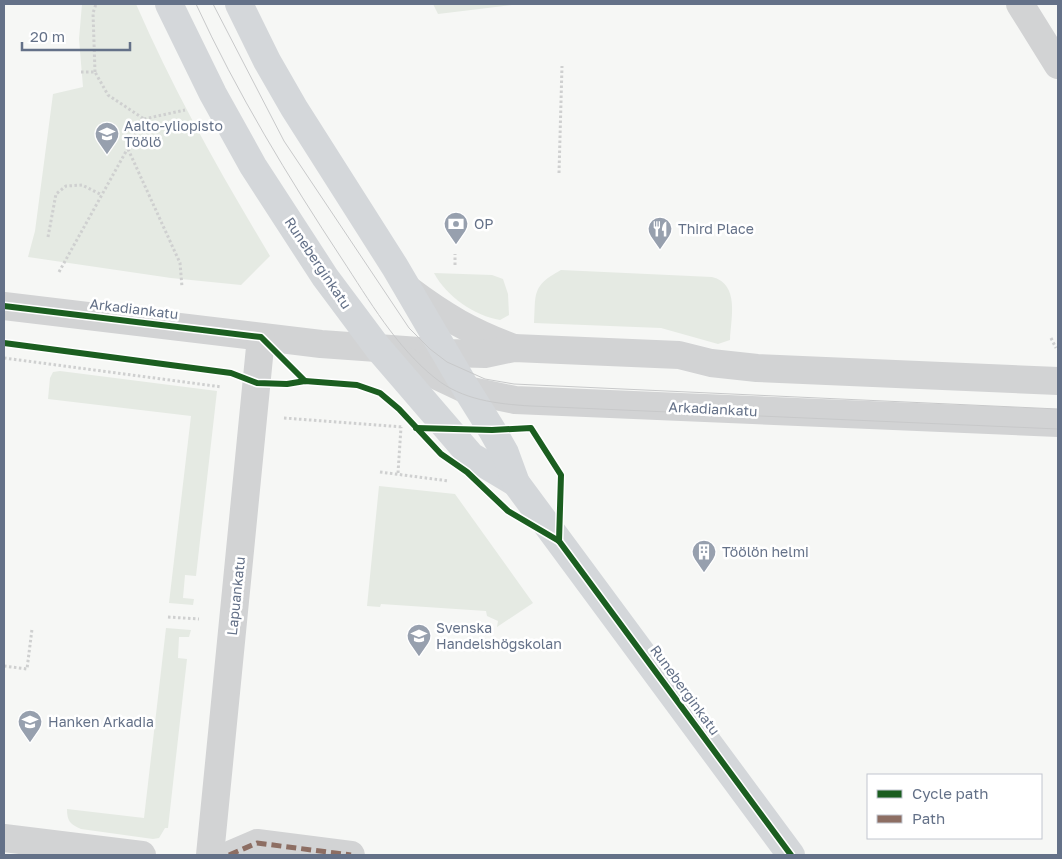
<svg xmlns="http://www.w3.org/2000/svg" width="1062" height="859" font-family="'Golos Text',sans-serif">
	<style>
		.green { fill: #e5eae3 }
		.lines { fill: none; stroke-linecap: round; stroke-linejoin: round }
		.path { stroke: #cfd0d0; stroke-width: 3; stroke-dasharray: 2.5 2.5; stroke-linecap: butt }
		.minor { stroke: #d2d3d4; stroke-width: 28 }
		.major { stroke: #d4d7da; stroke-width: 28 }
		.tram { stroke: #c8c9ca; stroke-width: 1 }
		.quiet { stroke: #8d6e63; stroke-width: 5; stroke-dasharray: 10 5; stroke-linecap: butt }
		.cycleway-casing { stroke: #fff; stroke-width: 9 }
		.cycleway { stroke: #1b5e20; stroke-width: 6 }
		.labels { text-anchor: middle; stroke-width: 5; stroke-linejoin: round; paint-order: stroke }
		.poi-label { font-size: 14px; fill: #647188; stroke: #fff; text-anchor: start }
		.street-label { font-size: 14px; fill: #647188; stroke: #fff }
	</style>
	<rect width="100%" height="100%" fill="#f6f7f5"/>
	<g class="green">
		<path d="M82 4H136C174 92 221 174 270 256L241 285 171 278 28 257 35 231 53 94 83 87 79 39Z"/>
		<polygon points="433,4 520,4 438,14"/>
		<path d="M561 270 712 277C740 284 731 318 730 340L718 344 661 328 534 323C536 294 531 286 561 270Z"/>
		<path d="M434 273 492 275 503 279 508 294 509 315 500 320C475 316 446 296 434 273Z"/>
		<polygon points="60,371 217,391 196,576 185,575 183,598 194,599 193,605 169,603 191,416 48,399 50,378 53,372"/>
		<polygon points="379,486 455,494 533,603 497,627 498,621 487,616 486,611 381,604 380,607 367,606"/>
		<path d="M166 628 191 630 189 637H179L178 658 187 659 168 828H165L159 838 153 839 81 829C70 824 67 821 67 809L144 818Z"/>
	</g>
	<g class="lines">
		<g class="path">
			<polyline points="81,72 95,72 108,95 144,119"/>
			<polyline points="95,72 93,13 96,4"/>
			<polyline points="128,149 180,263 182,287"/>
			<polyline points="559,173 562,66"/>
			<polyline points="48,237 56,194 66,186 82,185 102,195"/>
			<polyline points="455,265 455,254"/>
			<polyline points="59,272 144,119 185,110"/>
			<polyline points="1051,338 1056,348"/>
			<polyline points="4,358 222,387"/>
			<polyline points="284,418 403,427"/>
			<polyline points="380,472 449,481"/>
			<polyline points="398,473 401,427"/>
			<polyline points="168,617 199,619"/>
			<polyline points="4,666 27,669 32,629"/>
		</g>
		<g class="minor">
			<polyline points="1020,4 1058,65"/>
			<path d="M409 290C445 317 471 332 514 348"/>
			<polyline points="4,306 321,344 447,353 485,354 514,348 679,355 711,363 757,368 1058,381"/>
			<polyline points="391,354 467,390 515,400 1058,423"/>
			<polyline points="4,838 142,855"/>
			<polyline points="210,855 261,337"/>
			<polyline points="229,855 257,843 351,855"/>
		</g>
		<g class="major">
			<polyline points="169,4 213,94 253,166 325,277 378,348 471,456 516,483"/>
			<polyline points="239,4 267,61 294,108 395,267 467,390 492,430 505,453 516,483 791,855"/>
		</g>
		<g class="tram">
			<path d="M196 4C237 93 288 177 342 259 369 300 396 347 435 378 462 400 497 404 531 406L1058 429"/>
			<polyline points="213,4 284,141 409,328 430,349 447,362 485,379 514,384 1058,409"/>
		</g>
		<polyline class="quiet" points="229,855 257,843 351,855"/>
		<defs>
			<g id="cycleway">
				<polyline points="4,306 261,337 305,381"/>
				<polyline points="4,343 231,373 257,383 287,384 305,381 357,385 380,393 399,409 441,454 467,472 508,511 559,541 791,855"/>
				<polyline points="416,428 492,430 531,428 561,475 559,541"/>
			</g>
		</defs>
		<use href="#cycleway" class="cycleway-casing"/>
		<use href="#cycleway" class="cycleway"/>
	</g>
	<defs>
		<symbol id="university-pin" viewBox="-11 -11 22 30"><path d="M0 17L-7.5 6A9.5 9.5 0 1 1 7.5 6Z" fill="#97a0ae" stroke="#fff"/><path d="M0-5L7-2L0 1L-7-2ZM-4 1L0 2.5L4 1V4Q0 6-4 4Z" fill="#fff"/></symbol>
		<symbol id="bank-pin" viewBox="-11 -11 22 30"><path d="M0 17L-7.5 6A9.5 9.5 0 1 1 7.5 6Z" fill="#97a0ae" stroke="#fff"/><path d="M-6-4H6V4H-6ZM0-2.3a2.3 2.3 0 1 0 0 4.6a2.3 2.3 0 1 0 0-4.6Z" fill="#fff"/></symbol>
		<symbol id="restaurant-pin" viewBox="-11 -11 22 30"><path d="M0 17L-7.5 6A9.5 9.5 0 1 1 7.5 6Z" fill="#97a0ae" stroke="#fff"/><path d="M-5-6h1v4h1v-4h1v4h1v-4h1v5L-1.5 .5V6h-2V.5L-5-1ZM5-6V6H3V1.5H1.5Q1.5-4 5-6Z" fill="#fff"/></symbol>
		<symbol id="building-pin" viewBox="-11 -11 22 30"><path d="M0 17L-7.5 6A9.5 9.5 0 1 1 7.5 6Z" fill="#97a0ae" stroke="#fff"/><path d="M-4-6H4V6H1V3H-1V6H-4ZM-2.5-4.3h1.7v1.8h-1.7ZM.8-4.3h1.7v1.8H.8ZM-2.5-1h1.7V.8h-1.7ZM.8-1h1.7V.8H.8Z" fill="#fff"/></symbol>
	</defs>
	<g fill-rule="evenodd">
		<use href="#university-pin" x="93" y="120" width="28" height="38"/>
		<use href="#bank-pin" x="442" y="210" width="28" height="38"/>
		<use href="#restaurant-pin" x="646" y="215" width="28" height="38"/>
		<use href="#building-pin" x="690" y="538" width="28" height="38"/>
		<use href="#university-pin" x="405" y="622" width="28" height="38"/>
		<use href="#university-pin" x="16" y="708" width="28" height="38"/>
	</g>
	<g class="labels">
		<g class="poi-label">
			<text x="124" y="131">Aalto-yliopisto<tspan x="124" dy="16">Töölö</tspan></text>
			<text x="474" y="229">OP</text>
			<text x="678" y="234">Third Place</text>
			<text x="722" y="557">Töölön helmi</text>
			<text x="436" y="633">Svenska<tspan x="436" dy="16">Handelshögskolan</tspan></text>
			<text x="48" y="727">Hanken Arkadia</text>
		</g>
		<g class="street-label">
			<text transform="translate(318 263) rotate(56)" y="5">Runeberginkatu</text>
			<text transform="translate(134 309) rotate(7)" y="5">Arkadiankatu</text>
			<text transform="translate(713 409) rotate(3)" y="5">Arkadiankatu</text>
			<text transform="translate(236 596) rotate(-84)" y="5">Lapuankatu</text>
			<text transform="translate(685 690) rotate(54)" y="5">Runeberginkatu</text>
		</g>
	</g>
	<rect width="1062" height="859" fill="none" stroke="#647188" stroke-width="10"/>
	<rect x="867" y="774" width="175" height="65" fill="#ffffff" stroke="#c1c6cf"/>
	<rect x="877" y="790" width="25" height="8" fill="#1b5e20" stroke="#c1c6cf"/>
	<text x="912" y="799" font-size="15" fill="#647188">Cycle path</text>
	<rect x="877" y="815" width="25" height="8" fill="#8d6e63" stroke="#c1c6cf"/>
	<text x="912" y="824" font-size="15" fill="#647188">Path</text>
	<path d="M22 42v8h108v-8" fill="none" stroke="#647188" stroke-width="2.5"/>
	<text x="30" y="42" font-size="15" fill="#647188" stroke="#ffffff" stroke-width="4" paint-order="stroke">20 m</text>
</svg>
